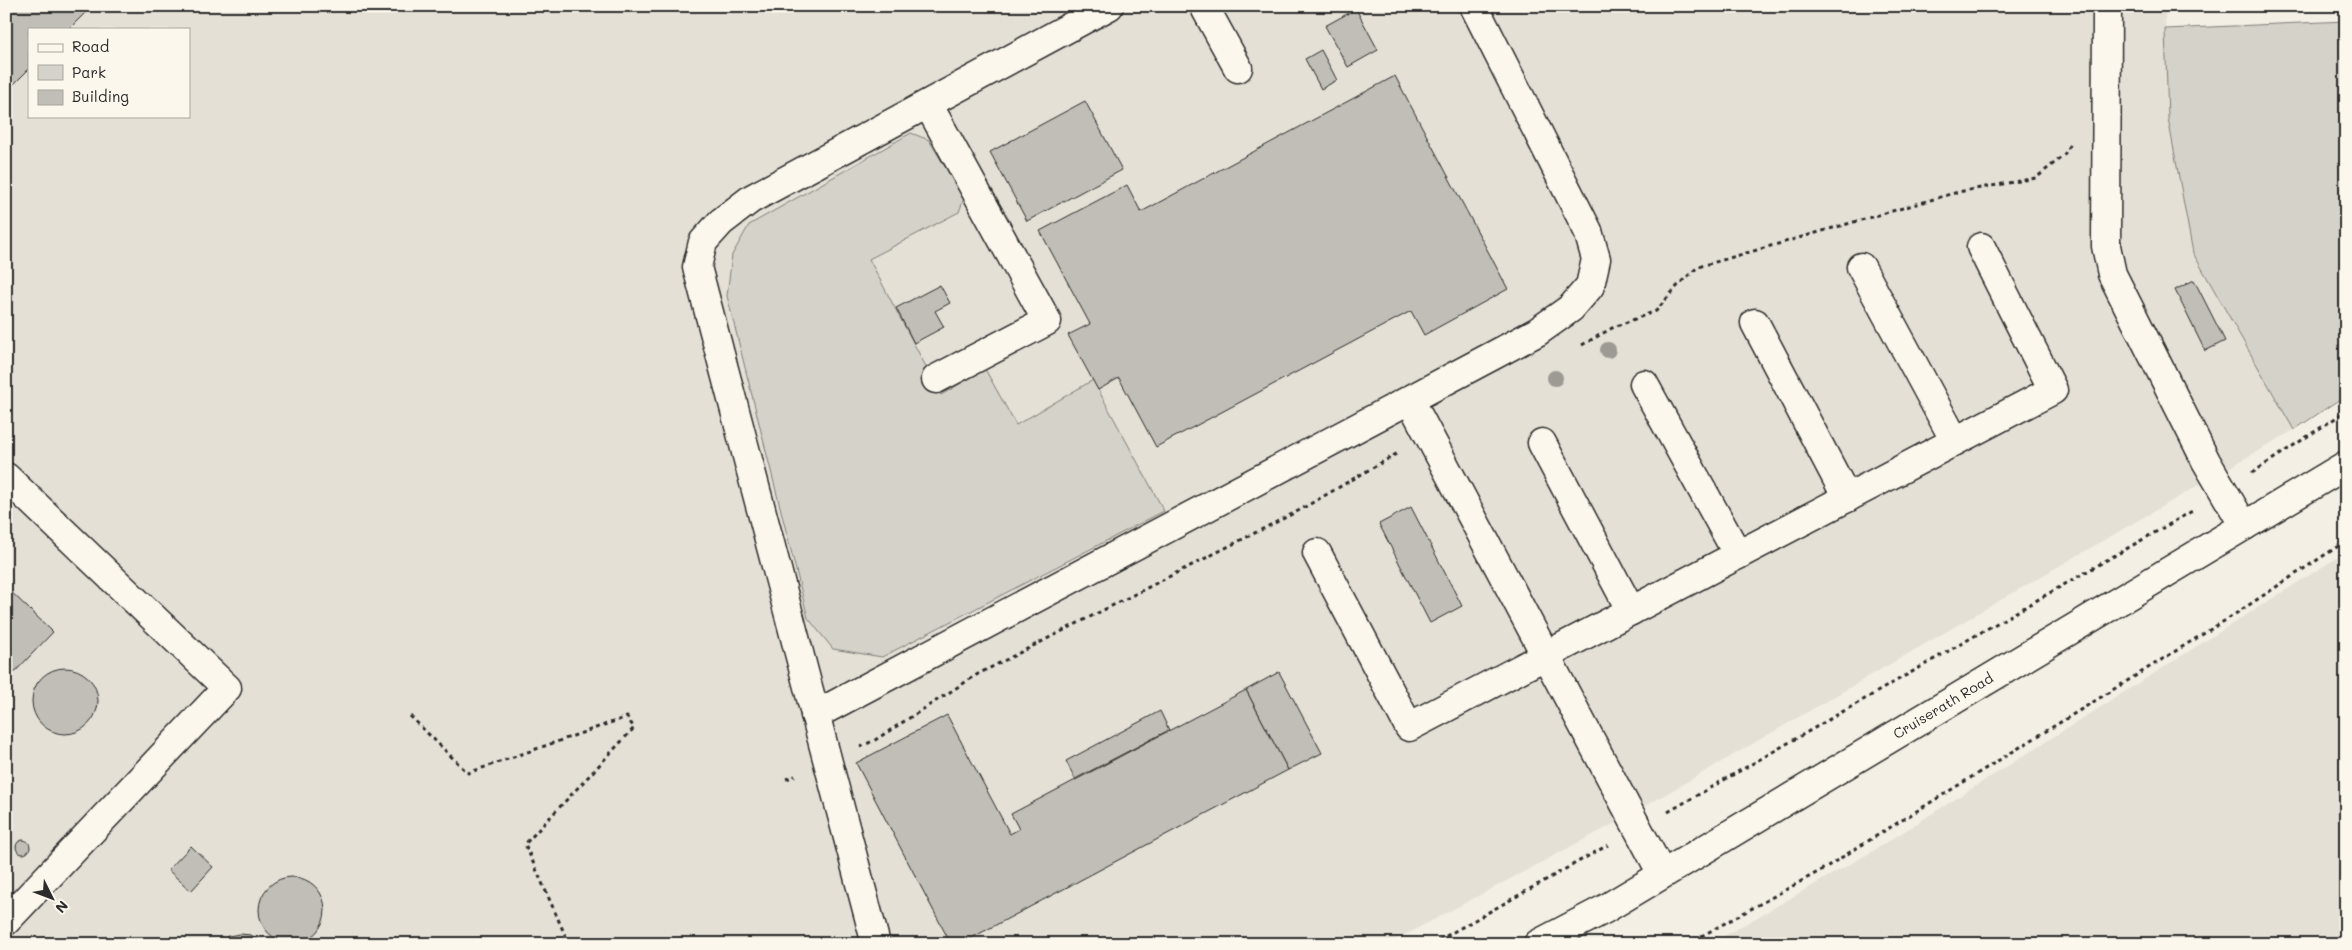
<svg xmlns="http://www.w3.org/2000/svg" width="2352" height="950" font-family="Mali,sans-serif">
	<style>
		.built { fill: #e4e0d6; fill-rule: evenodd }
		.green { fill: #d5d2c9; stroke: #807e7a }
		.building { fill: #c0beb6; stroke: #2b2b2b }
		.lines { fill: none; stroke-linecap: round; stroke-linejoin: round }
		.minor-casing { stroke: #2b2b2b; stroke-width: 31 }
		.major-casing { stroke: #2b2b2b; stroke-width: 31 }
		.path { stroke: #2b2b2b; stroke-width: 3; stroke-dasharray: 4 4; stroke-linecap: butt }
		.minor { stroke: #fbf7ec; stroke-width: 28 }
		.major { stroke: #fbf7ec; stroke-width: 28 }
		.tree { fill: #9d9a94 }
		.labels { text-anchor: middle; stroke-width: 4; stroke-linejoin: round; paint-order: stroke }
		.street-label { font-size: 14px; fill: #2b2b2b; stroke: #fbf7ec }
	</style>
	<rect width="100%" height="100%" fill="#f3efe4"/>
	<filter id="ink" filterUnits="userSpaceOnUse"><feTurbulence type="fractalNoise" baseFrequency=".02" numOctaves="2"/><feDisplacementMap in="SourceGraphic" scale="10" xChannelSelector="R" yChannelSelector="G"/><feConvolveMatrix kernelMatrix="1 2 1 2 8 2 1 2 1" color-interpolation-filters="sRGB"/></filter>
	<g filter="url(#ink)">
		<g class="built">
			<path d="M6 6H2165L2168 118 2193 253 2294 430 1621 820 1388 944H6ZM29 29H189V116H29Z"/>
			<polygon points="2346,552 2346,944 1710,944 1873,851"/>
		</g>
		<g class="green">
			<polygon points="2346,21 2346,395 2294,430 2193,253 2168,118 2165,29"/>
			<polygon points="911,133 929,140 964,198 959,212 869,259 941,395 985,369 1016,425 1093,380 1164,511 882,657 833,649 808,618 727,296 732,255 749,225"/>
		</g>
		<g class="building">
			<polygon points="6,6 80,6 86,12 69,29 29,29 29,69 6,92"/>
			<polygon points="1311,6 1342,6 1321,10"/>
			<polygon points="1356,9 1378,50 1348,67 1325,26"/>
			<polygon points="1321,50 1337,80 1321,89 1305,59"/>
			<polygon points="1395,76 1508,289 1424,335 1411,311 1156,447 1119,378 1098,390 1068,335 1090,324 1040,231 1127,185 1141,212"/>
			<polygon points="1085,101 1122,170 1027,221 990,152"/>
			<polygon points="2194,280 2225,341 2205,351 2175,290"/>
			<polygon points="940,285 950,303 935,311 944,327 914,343 896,308"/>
			<polygon points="1411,507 1462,606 1430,623 1379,524"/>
			<polygon points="6,587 53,632 11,676 6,671"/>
			<circle cx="65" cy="701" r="33"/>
			<polygon points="1279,672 1322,753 1288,770 1246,690"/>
			<polygon points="1246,690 1288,770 960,944 951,944 856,763 947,715 1010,834 1019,829 1011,814"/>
			<polygon points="1160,711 1169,730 1075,779 1066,761"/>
			<circle cx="23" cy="847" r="7"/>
			<polygon points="191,846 213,867 191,891 168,870"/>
			<circle cx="292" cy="910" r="33"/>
			<polygon points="240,934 251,935 264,944 217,944 228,936"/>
		</g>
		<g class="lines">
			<defs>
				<g id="minor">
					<polyline points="1204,6 1238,68"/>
					<polyline points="2107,6 2106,246 2112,274 2206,461 2244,526"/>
					<polyline points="928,104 1047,321 936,379"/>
					<polyline points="1861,267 1955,441"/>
					<polyline points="1755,323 1847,498"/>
					<polyline points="1644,384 1738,555"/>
					<polyline points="1410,400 1662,874"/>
					<polyline points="1542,443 1631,611"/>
					<polyline points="6,477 227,688 6,921"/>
					<polyline points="1317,553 1409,727 2053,390 1981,247"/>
					<polyline points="815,715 1494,355 1537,332 1571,308 1590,286 1596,259 1588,231 1474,6"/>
					<polyline points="876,944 697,267 703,242 721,222 751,199 1109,6"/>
				</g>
				<polyline id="major" points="1538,944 1605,909 2346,465"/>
			</defs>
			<use href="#minor" class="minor-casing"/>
			<use href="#major" class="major-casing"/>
			<g class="path">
				<polyline points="1582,345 1614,327 1656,311 1680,283 1698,267 1958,192 2036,178 2064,155 2070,144"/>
				<polyline points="2252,473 2346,411"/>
				<polyline points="410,716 468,773 627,717 634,728 525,844 569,944"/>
				<polyline points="860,747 875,740 978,674 1298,511 1398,453"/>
				<polyline points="786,779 795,776"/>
				<polyline points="1668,812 2194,510"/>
				<polyline points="1432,944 1608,845"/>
				<polyline points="1687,944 1818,872 2229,618 2346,541"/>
			</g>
			<use href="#minor" class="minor"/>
			<use href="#major" class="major"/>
		</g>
		<g class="tree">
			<circle cx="1608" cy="350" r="8"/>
			<circle cx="1555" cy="378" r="8"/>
		</g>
	</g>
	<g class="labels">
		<g class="street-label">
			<text transform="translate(1943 706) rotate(-31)" y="5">Cruiserath Road</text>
		</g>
	</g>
	<rect width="2352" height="950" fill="none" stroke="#fbf7ec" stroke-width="25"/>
	<rect x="12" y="12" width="2327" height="925" fill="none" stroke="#2b2b2b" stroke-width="2" filter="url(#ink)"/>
	<rect x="28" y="28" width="162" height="90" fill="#fbf7ec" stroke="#a8a59f"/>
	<rect x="38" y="44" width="25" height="8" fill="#fbf7ec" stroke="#a8a59f"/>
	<text x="72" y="52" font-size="15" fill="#2b2b2b">Road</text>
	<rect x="38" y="65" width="25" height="15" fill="#d5d2c9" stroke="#a8a59f"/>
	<text x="72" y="78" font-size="15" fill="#2b2b2b">Park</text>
	<rect x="38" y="90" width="25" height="15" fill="#c0beb6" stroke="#a8a59f"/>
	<text x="72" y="102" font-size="15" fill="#2b2b2b">Building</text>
	<g transform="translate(52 898) rotate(132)" stroke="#fbf7ec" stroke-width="4" paint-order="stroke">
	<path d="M0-4L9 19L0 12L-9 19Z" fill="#2b2b2b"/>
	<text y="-8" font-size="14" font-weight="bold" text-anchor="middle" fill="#2b2b2b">N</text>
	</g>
</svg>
